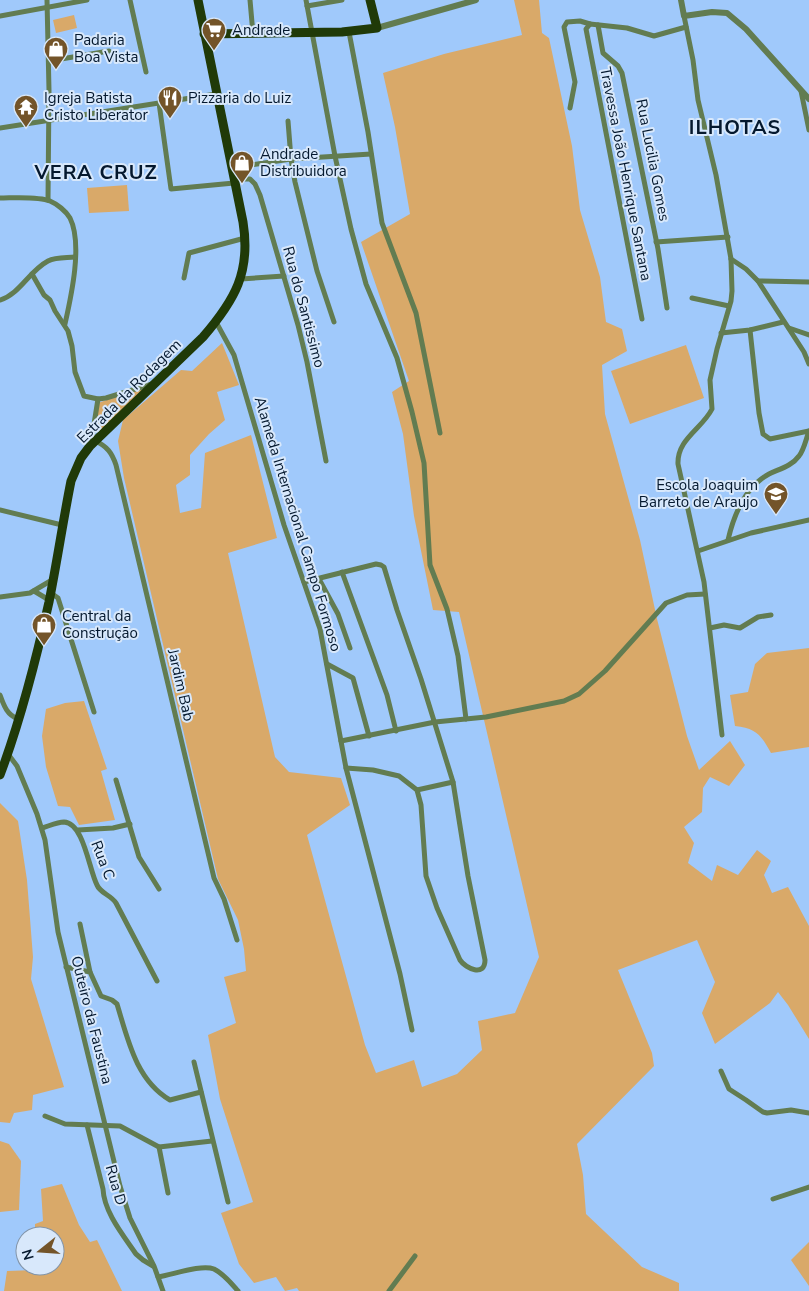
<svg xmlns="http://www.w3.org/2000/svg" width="809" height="1291" font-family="'Nunito Sans',sans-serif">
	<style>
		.green { fill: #d9a969 }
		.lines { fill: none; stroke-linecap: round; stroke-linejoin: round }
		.minor { stroke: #627c51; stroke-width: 5 }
		.tertiary { stroke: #627c51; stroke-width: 6 }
		.primary { stroke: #203a08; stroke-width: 9 }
		.labels { text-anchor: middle; stroke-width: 4; stroke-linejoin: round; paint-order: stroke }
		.poi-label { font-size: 15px; fill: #04182e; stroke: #d8e8fb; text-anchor: start }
		.street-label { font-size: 15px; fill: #04182e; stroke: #d8e8fb }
		.district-label { font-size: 20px; font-weight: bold; letter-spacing: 1px; fill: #04182e; stroke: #d8e8fb }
	</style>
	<rect width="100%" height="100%" fill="#a0c9fb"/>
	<g class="green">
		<polygon points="514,0 539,0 542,33 549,38 572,146 580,210 600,277 606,322 622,329 627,351 602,365 605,414 640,540 657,619 687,736 699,770 730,741 745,765 729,786 710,777 703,788 702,812 684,827 694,843 688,863 712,881 717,865 738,875 757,850 771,861 764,875 772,893 788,887 809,926 809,1039 788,1005 778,992 770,1003 715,1044 702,1013 715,982 697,940 618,970 652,1053 654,1066 577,1144 583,1175 586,1214 642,1267 679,1283 679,1291 299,1291 297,1288 285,1291 276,1277 254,1283 239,1264 221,1213 253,1202 220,1099 208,1035 236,1023 224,977 246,971 244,949 238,920 218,879 124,478 118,441 123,420 181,370 192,371 222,343 239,385 217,392 225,420 209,434 190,455 190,475 176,485 180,513 201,508 205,453 251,435 277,538 228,553 275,757 289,772 341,778 350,805 307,835 365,1045 376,1073 414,1060 422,1087 457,1074 482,1050 478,1021 515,1013 539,957 459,612 433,610 414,516 403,434 392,392 409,381 361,242 410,214 395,127 383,73 444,54 522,35"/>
		<polygon points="74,15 77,28 56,33 53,20"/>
		<polygon points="127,185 129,211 89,213 87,188"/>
		<polygon points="686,345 704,398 630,424 611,371"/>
		<polygon points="141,388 143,391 100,431 96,426 98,403"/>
		<path d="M809 648V747L771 753C761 735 756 728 735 726L730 695 748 692 755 664 767 653Z"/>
		<polygon points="84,701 107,769 101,771 115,820 79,825 70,807 58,806 46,767 42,736 46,709 65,703"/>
		<polygon points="0,803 18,821 27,880 33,957 31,979 64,1087 33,1095 32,1110 14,1113 10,1123 0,1122"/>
		<polygon points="0,1141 9,1144 21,1161 19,1210 0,1212"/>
		<polygon points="62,1184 79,1225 90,1242 97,1240 122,1291 4,1291 7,1271 36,1270 36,1266 55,1266 55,1236 35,1236 35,1224 43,1221 41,1189"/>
		<polygon points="809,1242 809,1286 791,1260"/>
	</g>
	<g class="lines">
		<g class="minor">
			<polyline points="47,0 49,90 48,200"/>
			<polyline points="130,0 146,72"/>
			<polyline points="250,0 253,34"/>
			<polyline points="306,0 335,156 351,229 366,284 397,358 412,412 424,463 430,565 447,609 458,656 466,719"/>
			<polyline points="307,6 342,0"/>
			<polyline points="0,16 87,0"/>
			<path d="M684 16 693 60 698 100 716 175 731 259 732 291 731 301 717 349 710 380 712 409C702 429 677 439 678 464L704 582 722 735"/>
			<polyline points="598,25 603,53 618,66 622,73 658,249 667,308"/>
			<polyline points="349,32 368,132 382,223 416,313 440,433"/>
			<polyline points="49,61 109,51"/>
			<polyline points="801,91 809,130"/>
			<polyline points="159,103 171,189 234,183"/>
			<polyline points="570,108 575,82 564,27 567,22 580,21 590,24"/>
			<polyline points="288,121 291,159 295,182 317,271 334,322"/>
			<polyline points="0,128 216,94"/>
			<polyline points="231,168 291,159 371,154"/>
			<polyline points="234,179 250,179 255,184 260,195 298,325 307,362 326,461"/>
			<path d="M0 198C13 198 38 196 50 201 57 204 66 211 70 218 83 244 71 297 65 324"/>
			<polyline points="656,242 728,237"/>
			<polyline points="731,259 746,269 758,281 804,352 809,364"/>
			<polyline points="32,274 44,295 50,300 55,311 68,331 72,346 75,372 84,396 98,399 106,398 152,384"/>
			<polyline points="184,278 189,253 245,238"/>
			<polyline points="241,279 284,276"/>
			<polyline points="758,281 809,282"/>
			<polyline points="692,298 729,306"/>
			<path d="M0 300C20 294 29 271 48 261 56 257 66 258 75 257"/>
			<polyline points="642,319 586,29 590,24 627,28 654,36 686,27"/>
			<polyline points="216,322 234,355 284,525 320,629 346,768 400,974 412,1030"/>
			<polyline points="789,328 809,335"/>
			<polyline points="750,330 759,413 763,434 770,439 809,431"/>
			<polyline points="721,333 750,330 783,322"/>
			<path d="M95 441C107 446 112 453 116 465L214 878 224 899 237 940"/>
			<polyline points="91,443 98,399"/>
			<polyline points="0,510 62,525"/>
			<path d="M728 540C734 514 745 487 769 474 779 469 792 466 799 456 804 450 806 439 809 431"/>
			<polyline points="698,551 751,533 809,520"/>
			<polyline points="342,572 387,695 396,731"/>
			<polyline points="319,579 338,614 350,648"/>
			<path d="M304 582 376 564 381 565 384 567 397 610 421 679 453 782 468 876 485 960C485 977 466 969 460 960L437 908 426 876 421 805 417 790 399 776 373 770 346 768"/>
			<polyline points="34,591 49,600"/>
			<polyline points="51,593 58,598 94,712"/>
			<polyline points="0,597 30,593 52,580"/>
			<polyline points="710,628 724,625 740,628 758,617 771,615"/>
			<polyline points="327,664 353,678 369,736"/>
			<path d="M0 695C4 706 7 715 18 719"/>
			<polyline points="341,741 435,722 486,717 564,701 579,694 605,671 666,603 687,595 705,594"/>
			<polyline points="8,754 17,766 37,814 45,840 58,932 120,1186 130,1218 154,1266 163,1291"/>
			<polyline points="116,780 139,857 159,889"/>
			<polyline points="417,790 453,782"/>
			<path d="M42 828C49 826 57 822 64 822 84 823 89 870 97 885 100 893 111 895 116 903L157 981"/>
			<polyline points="78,830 113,828 130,824"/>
			<polyline points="80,924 90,972"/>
			<path d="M66 967 90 972 101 996 112 1000 117 1004C128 1040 136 1080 170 1100L201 1092"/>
			<polyline points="194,1062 228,1202"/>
			<polyline points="721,1071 729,1089 746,1100 763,1112 767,1113 791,1110 809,1113"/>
			<polyline points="45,1116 65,1124 120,1126 159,1147 212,1141"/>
			<path d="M87 1125 103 1189C104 1212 123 1235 136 1254L143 1260 153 1266"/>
			<polyline points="159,1147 168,1193"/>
			<polyline points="773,1199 809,1187"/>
			<path d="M158 1277C172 1275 201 1264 214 1269 224 1274 231 1283 238 1291"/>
			<polyline points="389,1291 415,1256"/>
		</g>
		<g class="tertiary">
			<polyline points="681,0 684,16 712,12 727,13 746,29 809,99"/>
			<polyline points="377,28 476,0"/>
		</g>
		<g class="primary">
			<polyline points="204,34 342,32 377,28 370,0"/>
			<path d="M0 775C21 719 36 660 49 602 57 562 63 521 71 481L81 458 90 446 203 337C235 300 251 272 243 222L198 0"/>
		</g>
	</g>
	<defs>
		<symbol id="supermarket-pin" viewBox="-11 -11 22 30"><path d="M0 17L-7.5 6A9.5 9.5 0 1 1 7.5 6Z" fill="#735429" stroke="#d8e8fb"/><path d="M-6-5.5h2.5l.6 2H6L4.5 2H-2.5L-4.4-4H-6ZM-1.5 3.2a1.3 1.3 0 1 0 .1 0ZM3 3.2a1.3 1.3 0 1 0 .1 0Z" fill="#fff"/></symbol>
		<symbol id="shop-pin" viewBox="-11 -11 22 30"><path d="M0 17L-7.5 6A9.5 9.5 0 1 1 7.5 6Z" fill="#735429" stroke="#d8e8fb"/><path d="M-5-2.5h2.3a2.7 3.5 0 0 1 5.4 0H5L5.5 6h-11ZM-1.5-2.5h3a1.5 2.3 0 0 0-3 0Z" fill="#fff"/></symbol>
		<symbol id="restaurant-pin" viewBox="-11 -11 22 30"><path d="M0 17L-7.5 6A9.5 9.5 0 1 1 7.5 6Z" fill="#735429" stroke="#d8e8fb"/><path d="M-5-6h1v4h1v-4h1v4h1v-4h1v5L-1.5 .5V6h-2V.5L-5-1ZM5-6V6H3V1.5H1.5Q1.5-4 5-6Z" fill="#fff"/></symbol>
		<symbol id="temple-pin" viewBox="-11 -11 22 30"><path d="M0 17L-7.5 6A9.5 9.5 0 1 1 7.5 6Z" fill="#735429" stroke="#d8e8fb"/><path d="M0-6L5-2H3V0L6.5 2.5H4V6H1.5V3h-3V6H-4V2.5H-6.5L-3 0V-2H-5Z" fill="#fff"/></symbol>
		<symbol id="school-pin" viewBox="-11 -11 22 30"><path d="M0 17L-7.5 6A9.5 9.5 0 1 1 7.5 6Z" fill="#735429" stroke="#d8e8fb"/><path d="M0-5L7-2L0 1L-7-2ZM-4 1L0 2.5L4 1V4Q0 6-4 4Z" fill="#fff"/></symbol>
	</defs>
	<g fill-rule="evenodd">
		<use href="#supermarket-pin" x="200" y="16" width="28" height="38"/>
		<use href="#shop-pin" x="42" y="35" width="28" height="38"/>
		<use href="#restaurant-pin" x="156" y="84" width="28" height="38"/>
		<use href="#temple-pin" x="12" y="93" width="28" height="38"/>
		<use href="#shop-pin" x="228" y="149" width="28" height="38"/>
		<use href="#school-pin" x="762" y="480" width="28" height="38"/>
		<use href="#shop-pin" x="30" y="611" width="28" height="38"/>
	</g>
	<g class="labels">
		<g class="poi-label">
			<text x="232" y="35">Andrade</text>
			<text x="74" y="45">Padaria<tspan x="74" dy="17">Boa Vista</tspan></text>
			<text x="44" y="103">Igreja Batista<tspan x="44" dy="17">Cristo Liberator</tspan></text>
			<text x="188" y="103">Pizzaria do Luiz</text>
			<text x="260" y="159">Andrade<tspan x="260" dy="17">Distribuidora</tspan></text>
			<text x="758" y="490" text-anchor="end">Escola Joaquim<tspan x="758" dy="17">Barreto de Araujo</tspan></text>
			<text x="62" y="621">Central da<tspan x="62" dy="17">Construção</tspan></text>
		</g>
		<g class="street-label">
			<text transform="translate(653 160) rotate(79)" y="5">Rua Lucilia Gomes</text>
			<text transform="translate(626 174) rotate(79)" y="5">Travessa João Henrique Santana</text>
			<text transform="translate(304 307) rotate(75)" y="5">Rua do Santissimo</text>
			<text transform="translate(129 391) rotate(-45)" y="5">Estrada da Rodagem</text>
			<text transform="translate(298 524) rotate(73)" y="5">Alameda Internacional Campo Formoso</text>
			<text transform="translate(181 685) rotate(77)" y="5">Jardim Bab</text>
			<text transform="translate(103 860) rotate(69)" y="5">Rua C</text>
			<text transform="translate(92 1020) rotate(76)" y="5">Outeiro da Faustina</text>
			<text transform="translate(116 1185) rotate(74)" y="5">Rua D</text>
		</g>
		<g class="district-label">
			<text x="735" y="134">ILHOTAS</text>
			<text x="96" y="179">VERA CRUZ</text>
		</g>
	</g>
	<g transform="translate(40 1251) rotate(253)"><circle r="24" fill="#d8e8fb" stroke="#8395a9"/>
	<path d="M0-4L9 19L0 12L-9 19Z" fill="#735429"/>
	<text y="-8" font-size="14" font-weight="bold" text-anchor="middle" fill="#04182e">N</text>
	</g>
</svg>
